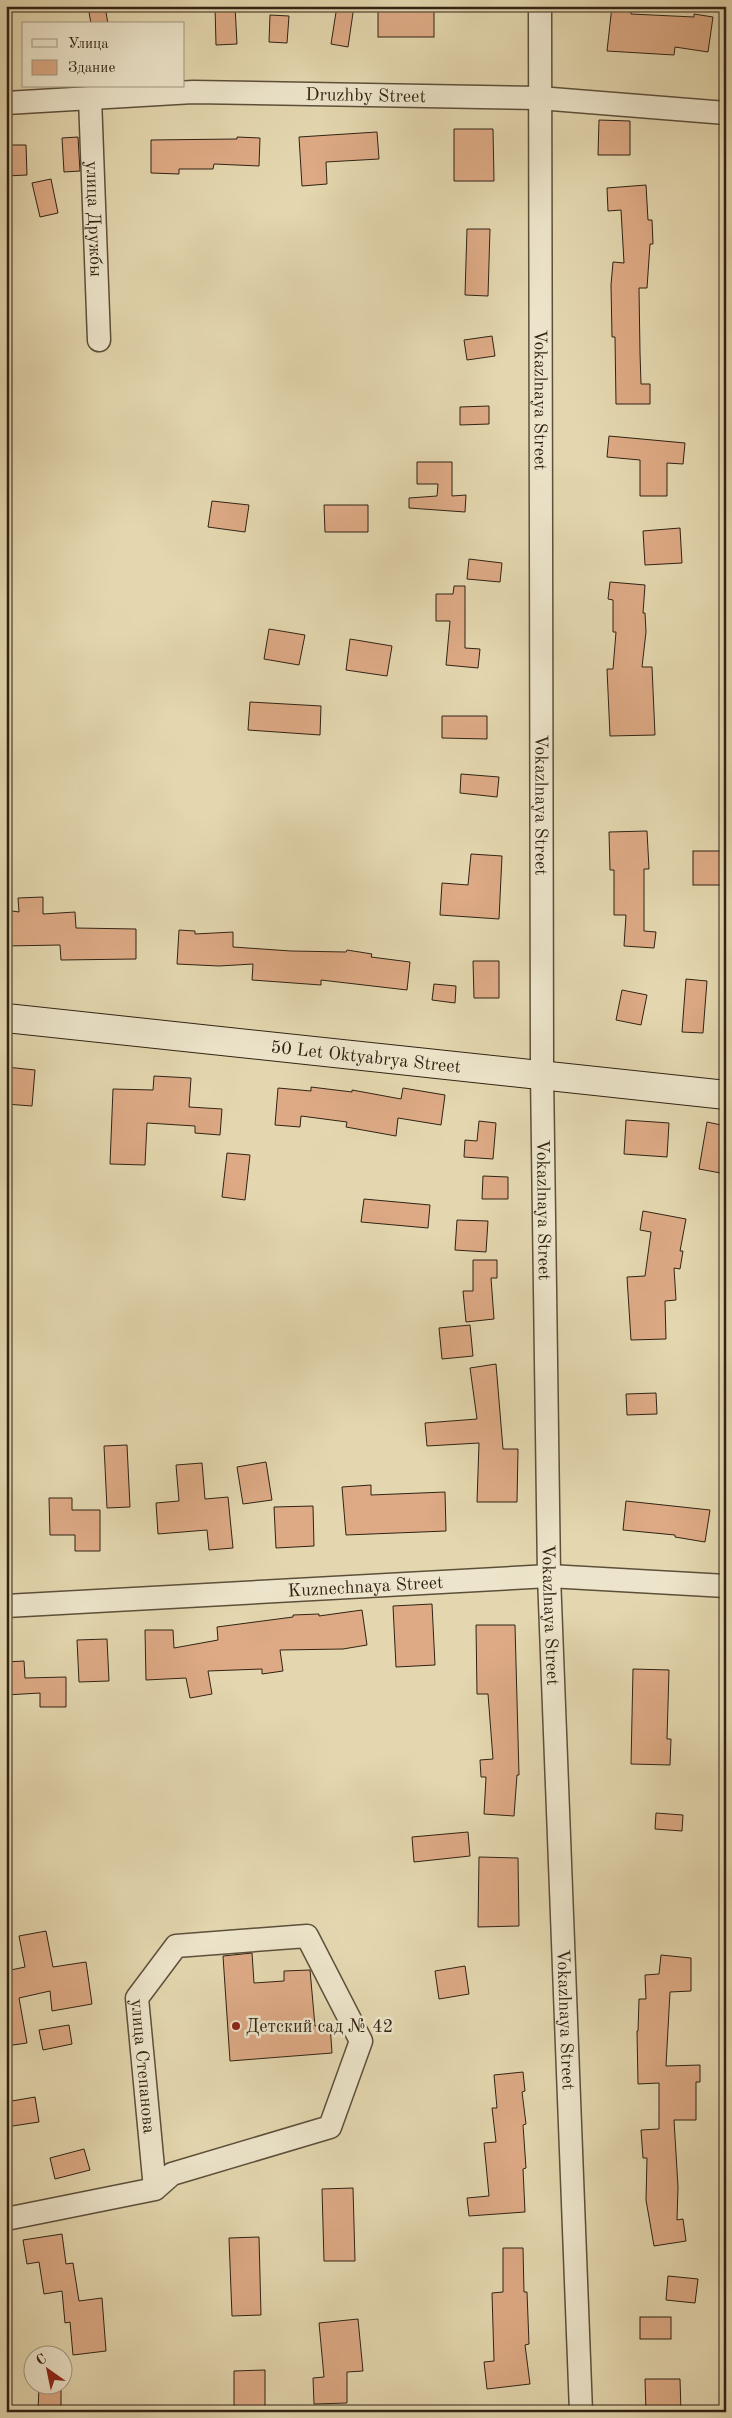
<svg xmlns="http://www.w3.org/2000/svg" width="732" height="2418" font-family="'Old Standard TT',serif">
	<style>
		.building { fill: #ddaa85; stroke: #302314 }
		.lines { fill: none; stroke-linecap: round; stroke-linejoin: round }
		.street-casing { stroke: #5d503b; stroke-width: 25 }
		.secondary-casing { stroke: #302314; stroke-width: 30 }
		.street { stroke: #ede5cb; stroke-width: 22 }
		.secondary { stroke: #ede5cb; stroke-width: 28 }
		.poi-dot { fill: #8f2418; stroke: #ede5cb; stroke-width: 2 }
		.labels { text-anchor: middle; stroke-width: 5; stroke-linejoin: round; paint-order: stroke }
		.street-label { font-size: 18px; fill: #302314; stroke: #ede5cb }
		.poi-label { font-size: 18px; fill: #302314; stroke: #ede5cb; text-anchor: start }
	</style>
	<rect width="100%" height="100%" fill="#e4d7af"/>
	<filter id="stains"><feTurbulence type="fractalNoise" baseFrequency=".004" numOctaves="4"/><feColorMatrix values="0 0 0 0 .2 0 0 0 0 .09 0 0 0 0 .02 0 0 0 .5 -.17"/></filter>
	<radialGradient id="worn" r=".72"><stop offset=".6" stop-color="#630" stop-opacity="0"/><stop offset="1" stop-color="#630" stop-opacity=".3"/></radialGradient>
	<g class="building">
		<polygon points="88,6 105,6 108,24 91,24"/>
		<polygon points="215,6 235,6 237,44 216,45"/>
		<polygon points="337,6 354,6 348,47 331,44"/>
		<rect x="378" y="6" width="56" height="31"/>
		<polygon points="612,6 632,6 631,14 694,17 694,14 713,17 708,52 675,47 674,55 607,51"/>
		<polygon points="270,15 289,16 287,43 269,42"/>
		<polygon points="599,120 630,121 630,155 598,155"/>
		<polygon points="454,129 493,129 494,181 454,181"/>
		<polygon points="377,132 379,159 326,162 327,184 302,186 299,137"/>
		<polygon points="78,137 80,171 64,172 62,138"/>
		<polygon points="237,137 260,138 259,166 214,164 213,169 179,169 179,174 151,173 151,140 237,139"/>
		<polygon points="6,145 26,145 27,175 6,176"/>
		<polygon points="51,179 58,213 40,217 32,183"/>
		<polygon points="646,185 648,220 652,220 653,244 650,244 647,288 639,288 640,353 641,384 650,384 650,404 616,404 615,337 612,337 611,285 613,262 624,263 621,210 608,211 607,188"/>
		<polygon points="467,229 490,229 488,296 465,295"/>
		<polygon points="492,336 495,356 467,360 464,340"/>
		<polygon points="489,406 489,424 460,425 460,407"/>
		<polygon points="609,436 685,443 683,464 667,463 667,496 640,496 640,460 607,457"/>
		<polygon points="417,462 452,462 452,496 466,495 465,512 409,508 409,498 437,496 438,484 417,484"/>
		<polygon points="212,501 249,505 245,532 208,527"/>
		<polygon points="324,505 368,505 368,532 325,532"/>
		<polygon points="680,528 682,563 645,565 643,531"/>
		<polygon points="469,559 502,563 500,582 467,579"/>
		<polygon points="610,582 645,585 643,613 645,613 646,632 642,667 652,667 655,735 610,736 607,669 613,669 616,632 613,632 613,600 608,599"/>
		<polygon points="454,586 465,586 465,648 480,649 478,668 446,665 450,621 436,621 436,594 453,594"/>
		<polygon points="269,629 305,635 299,665 264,659"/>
		<polygon points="350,639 392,646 387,676 346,670"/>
		<polygon points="250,702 321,706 320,735 248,730"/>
		<polygon points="442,716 487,716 487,739 442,738"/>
		<polygon points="461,774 499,777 497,797 460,793"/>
		<polygon points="647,831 649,869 644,869 644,931 656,932 654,948 624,946 626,915 614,915 614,870 610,870 609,832"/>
		<rect x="693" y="851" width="33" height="34"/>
		<polygon points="471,854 502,856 499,919 440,915 442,883 468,885"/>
		<polygon points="43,897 43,914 75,912 76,928 136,929 136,959 61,960 60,945 6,946 6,910 19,912 18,898"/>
		<polygon points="179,930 195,931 195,934 233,932 233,947 291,951 346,952 347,950 372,954 371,957 410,962 407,990 321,980 321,985 252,980 253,964 219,966 177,964"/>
		<polygon points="473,961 499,961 499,998 474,998"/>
		<polygon points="686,979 707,981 703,1033 682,1032"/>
		<polygon points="434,984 456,986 455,1003 432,1000"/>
		<polygon points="622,990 647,995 641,1025 616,1020"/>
		<polygon points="6,1067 35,1070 32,1106 6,1104"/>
		<polygon points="154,1076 191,1078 189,1107 222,1109 220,1135 195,1133 195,1126 147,1123 145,1165 110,1164 113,1089 153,1090"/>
		<polygon points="311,1087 352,1092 352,1090 401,1099 403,1088 445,1095 441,1125 398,1118 396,1136 346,1127 347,1122 301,1116 300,1127 275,1125 278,1088 311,1091"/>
		<polygon points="626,1120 669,1123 667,1157 624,1154"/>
		<polygon points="479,1121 496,1123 493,1159 464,1157 465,1140 477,1141"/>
		<polygon points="707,1122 726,1126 726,1174 699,1169"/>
		<polygon points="227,1153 250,1155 245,1200 222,1197"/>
		<polygon points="483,1176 508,1177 508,1199 482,1199"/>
		<polygon points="364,1199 430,1205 428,1228 361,1222"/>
		<polygon points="643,1211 686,1219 680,1251 683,1251 680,1269 674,1268 676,1300 665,1301 666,1339 631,1340 627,1277 645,1276 651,1232 640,1230"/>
		<polygon points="457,1220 488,1221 486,1252 455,1250"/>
		<polygon points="473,1260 497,1260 497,1278 491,1278 494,1319 466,1322 463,1291 473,1291"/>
		<polygon points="470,1325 473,1356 442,1359 439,1328"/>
		<polygon points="496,1364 503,1449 518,1449 517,1502 477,1502 479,1443 427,1446 425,1423 477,1419 470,1368"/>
		<polygon points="656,1393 657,1414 627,1415 626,1394"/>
		<polygon points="127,1445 130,1507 107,1508 104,1446"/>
		<polygon points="266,1462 272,1500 243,1504 237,1467"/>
		<polygon points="202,1463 205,1499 228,1497 233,1548 209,1550 207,1530 158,1534 156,1503 179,1501 176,1465"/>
		<polygon points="371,1485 371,1495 445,1492 446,1531 346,1535 342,1487"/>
		<polygon points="49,1498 72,1498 72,1510 100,1510 100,1551 75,1551 75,1535 50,1535"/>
		<polygon points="626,1501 710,1510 705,1542 675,1537 675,1535 623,1530"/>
		<polygon points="313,1506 314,1546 276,1548 274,1507"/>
		<polygon points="432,1604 435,1665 396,1667 393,1606"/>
		<polygon points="362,1610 367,1645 343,1649 280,1650 283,1671 262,1674 262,1669 208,1671 212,1694 190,1698 186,1678 146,1680 145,1630 173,1630 174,1648 218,1640 217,1627 293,1617 293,1615 319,1614 319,1616"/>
		<polygon points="476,1625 515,1625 519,1775 517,1775 514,1816 484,1814 486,1777 481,1777 480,1760 493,1759 488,1694 477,1694"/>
		<polygon points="107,1639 109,1681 79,1682 77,1640"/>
		<polygon points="24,1661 25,1678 66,1677 66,1707 40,1707 40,1693 6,1695 6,1662"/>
		<polygon points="633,1669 669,1670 667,1739 671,1739 670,1765 631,1764"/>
		<polygon points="656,1813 683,1815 682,1831 655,1829"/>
		<polygon points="468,1832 470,1856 414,1862 412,1837"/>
		<polygon points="479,1857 518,1858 519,1926 478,1927"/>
		<polygon points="46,1931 53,1967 86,1962 92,2004 52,2011 50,1991 19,1998 27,2043 6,2046 6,1971 25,1967 19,1936"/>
		<polygon points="252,1953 254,1983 284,1981 284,1971 310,1970 315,2026 330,2024 332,2053 230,2061 223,1956"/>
		<polygon points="661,1955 691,1958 691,1991 670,1992 666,2066 700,2065 700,2082 696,2082 696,2120 674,2120 678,2187 677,2220 683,2219 686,2241 654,2246 646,2200 647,2158 643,2158 641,2130 659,2129 659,2083 638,2084 637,2031 638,2031 639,1999 646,1999 645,1975 659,1974"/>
		<polygon points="465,1966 469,1994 439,1999 435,1971"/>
		<polygon points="69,2025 72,2044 43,2050 39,2030"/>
		<polygon points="523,2072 525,2091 522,2092 526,2124 523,2125 526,2168 523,2169 525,2212 469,2216 467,2198 489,2196 484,2143 496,2142 492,2108 497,2108 494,2075"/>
		<polygon points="35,2097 39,2122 6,2127 6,2102"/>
		<polygon points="84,2149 90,2170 55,2179 50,2158"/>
		<polygon points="353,2188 355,2261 324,2261 322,2189"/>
		<polygon points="62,2234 66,2264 73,2263 79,2301 102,2298 106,2351 73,2355 70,2322 65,2323 62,2291 44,2294 39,2262 27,2264 23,2240"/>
		<polygon points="259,2237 261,2315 232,2316 229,2238"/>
		<polygon points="503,2248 523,2248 524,2292 527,2292 529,2344 525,2345 530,2384 487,2389 484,2362 494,2361 492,2293 503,2292"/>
		<polygon points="668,2276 698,2279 695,2303 666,2300"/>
		<rect x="640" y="2317" width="31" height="22"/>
		<polygon points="358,2319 363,2371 347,2372 347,2403 314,2404 313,2378 324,2377 319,2323"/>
		<polygon points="265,2370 265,2412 234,2412 234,2371"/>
		<polygon points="645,2379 680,2379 681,2412 646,2412"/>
		<polygon points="39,2386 61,2386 61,2412 38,2412"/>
	</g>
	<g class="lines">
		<defs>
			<g id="street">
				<path id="s1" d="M540 6 542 1074 549 1576 581 2412"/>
				<path id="s2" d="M90 98 99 340"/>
				<path id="s3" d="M6 103 193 92 539 98 726 113"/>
				<path id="s4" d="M6 1606 549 1576 726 1586"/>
				<path id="s5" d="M6 2219 155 2189 172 2174 330 2127 361 2041 307 1936 176 1946 137 1998 155 2189"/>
			</g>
			<g id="secondary">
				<path id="s6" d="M6 1018 726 1095"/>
			</g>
		</defs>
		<use href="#street" class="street-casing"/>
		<use href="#secondary" class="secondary-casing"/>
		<use href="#street" class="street"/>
		<use href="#secondary" class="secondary"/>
	</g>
	<circle class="poi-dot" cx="236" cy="2026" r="5"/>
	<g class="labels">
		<g class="street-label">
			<text dy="6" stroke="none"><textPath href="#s3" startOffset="360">Druzhby Street</textPath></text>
			<text dy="6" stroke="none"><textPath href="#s2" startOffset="121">улица Дружбы</textPath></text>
			<text dy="6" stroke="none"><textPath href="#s1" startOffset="394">Vokazlnaya Street</textPath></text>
			<text dy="6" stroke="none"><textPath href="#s1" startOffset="799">Vokazlnaya Street</textPath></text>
			<text dy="6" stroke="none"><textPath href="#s6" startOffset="362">50 Let Oktyabrya Street</textPath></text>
			<text dy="6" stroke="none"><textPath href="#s1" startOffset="1204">Vokazlnaya Street</textPath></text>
			<text dy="6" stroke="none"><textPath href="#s4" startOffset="360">Kuznechnaya Street</textPath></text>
			<text dy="6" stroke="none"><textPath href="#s1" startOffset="1609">Vokazlnaya Street</textPath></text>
			<text dy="6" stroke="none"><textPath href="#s1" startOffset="2014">Vokazlnaya Street</textPath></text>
			<text dy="6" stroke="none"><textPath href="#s5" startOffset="814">улица Степанова</textPath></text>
		</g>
		<g class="poi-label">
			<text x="246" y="2032">Детский сад № 42</text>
		</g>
	</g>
	<rect width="732" height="2418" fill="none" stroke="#e4d7af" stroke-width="25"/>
	<rect x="8" y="8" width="717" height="2403" fill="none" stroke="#302314" stroke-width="2.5"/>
	<rect x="12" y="12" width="707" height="2393" fill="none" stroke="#302314"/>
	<rect x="22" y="22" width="162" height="65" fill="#ede5cb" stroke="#a19782"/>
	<rect x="32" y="39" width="25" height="8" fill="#ede5cb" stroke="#a19782"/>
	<text x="68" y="48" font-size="15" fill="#302314">Улица</text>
	<rect x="32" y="60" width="25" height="15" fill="#ddaa85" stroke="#a19782"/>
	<text x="68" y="72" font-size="15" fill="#302314">Здание</text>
	<g transform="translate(48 2370) rotate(327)"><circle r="24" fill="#ede5cb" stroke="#a19782"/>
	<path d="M0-4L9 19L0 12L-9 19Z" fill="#8f2418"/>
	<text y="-8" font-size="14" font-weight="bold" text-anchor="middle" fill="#302314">С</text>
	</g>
	<rect width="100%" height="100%" filter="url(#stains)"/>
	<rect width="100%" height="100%" fill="url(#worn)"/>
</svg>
